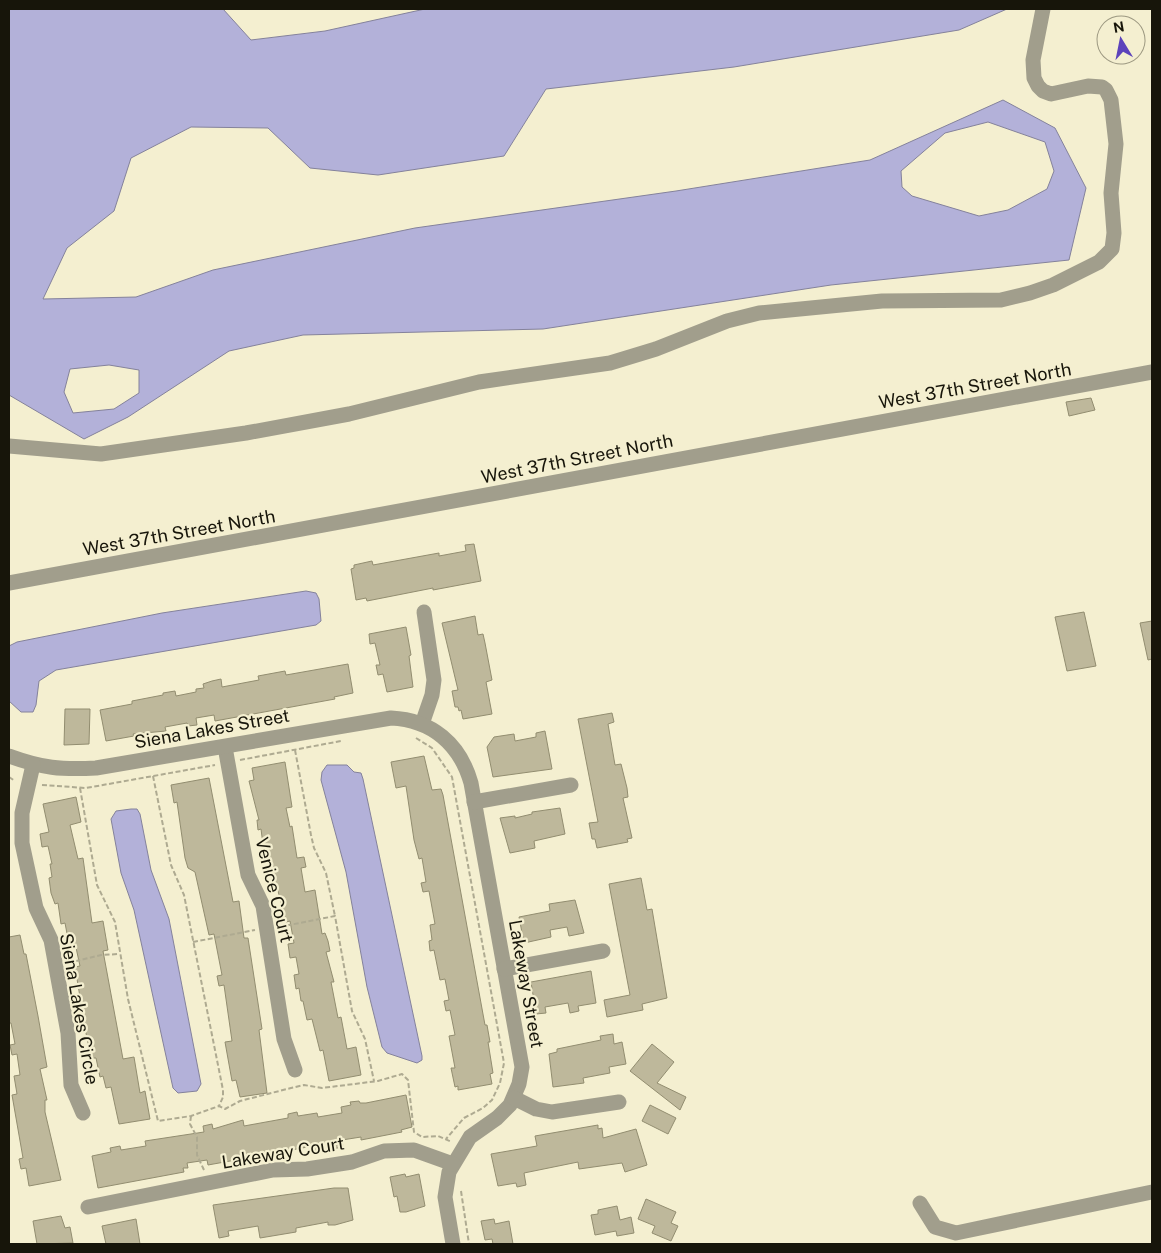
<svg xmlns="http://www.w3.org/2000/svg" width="1161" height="1253" font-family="'Public Sans',sans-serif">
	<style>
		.water { fill: #b3b1d9; stroke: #84829b; fill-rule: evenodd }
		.building { fill: #beb89b; stroke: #928d70 }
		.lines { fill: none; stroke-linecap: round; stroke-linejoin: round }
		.path { stroke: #aeaa91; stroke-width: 2; stroke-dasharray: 5 2.5; stroke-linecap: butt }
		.minor { stroke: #a19e8c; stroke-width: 15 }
		.labels { text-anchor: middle; stroke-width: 4.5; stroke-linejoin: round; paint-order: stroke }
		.street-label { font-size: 18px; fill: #17150a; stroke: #f4efd0 }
	</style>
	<rect width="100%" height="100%" fill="#f4efd0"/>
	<g class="water">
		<path d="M9 9H223L251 40 325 31 425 9H1007L959 30 734 67 546 89 504 156 378 175 310 168 268 128 191 127 131 158 114 211 67 248 43 299 136 297 213 270 415 228 676 191 870 160 1003 100 1055 128 1086 188 1069 260 831 285 543 329 303 335 229 351 128 417 84 439 9 395ZM988 122 1045 142 1054 171 1047 189 1008 210 979 216 912 196 902 187 901 171 945 133ZM109 365 139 370V393L114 409 73 413 64 392 70 369Z"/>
		<polygon points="306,591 316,593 319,599 321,621 316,625 56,670 39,681 36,705 33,712 21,712 9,701 9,646 17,642 162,613"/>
		<polygon points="327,765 347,765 354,772 361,773 363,779 422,1056 422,1060 417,1063 387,1053 382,1047 367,987 346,872 321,780 322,772"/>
		<polygon points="131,809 137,809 140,814 151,870 169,919 201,1084 197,1091 178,1093 173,1088 134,910 121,873 111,819 116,811"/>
	</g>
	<g class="building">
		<polygon points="1091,398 1095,410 1069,416 1066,402"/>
		<polygon points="474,544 481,581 433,590 433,588 367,601 366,598 356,600 351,569 354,568 354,565 372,561 373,565 439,553 439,556 466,551 465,545"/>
		<polygon points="1084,612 1096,666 1067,671 1055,617"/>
		<polygon points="475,616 478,635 483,634 485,643 492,680 486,682 492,714 463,719 461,710 459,711 458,707 455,707 452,691 458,690 442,623"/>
		<polygon points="1152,621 1152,659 1148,660 1140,623"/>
		<polygon points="406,627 411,655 409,656 413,687 387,692 383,674 378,675 376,665 380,665 375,643 370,644 369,634"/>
		<polygon points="348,664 353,693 334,697 335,699 215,721 214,715 196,718 197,725 188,726 187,723 165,727 166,731 133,734 134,736 106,741 100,710 132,704 132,701 163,695 163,693 175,691 176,696 196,692 196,689 204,688 203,684 212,681 221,679 222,687 259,680 258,676 285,671 286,675"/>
		<polygon points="65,709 90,709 89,744 64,745"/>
		<polygon points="612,713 614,722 608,724 615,765 621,764 627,788 628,797 623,798 632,838 627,839 628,842 597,848 595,839 592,839 589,823 598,822 578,719"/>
		<polygon points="545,731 552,769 493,777 487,747 494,737 514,734 515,741 536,737 536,733"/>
		<polygon points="424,756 432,790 441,789 443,795 485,1025 487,1025 490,1042 488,1042 493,1073 490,1074 492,1084 458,1090 458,1086 455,1087 451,1068 455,1068 449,1036 455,1035 450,1010 446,1011 444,1001 449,1000 445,979 440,980 434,950 430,951 429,941 432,940 430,925 435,924 429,891 423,892 421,883 426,882 422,858 419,859 414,840 406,786 396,788 391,762"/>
		<polygon points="285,762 292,807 286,808 290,827 292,826 297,858 304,857 306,867 301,868 305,892 315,890 322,934 325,933 328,941 330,951 326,952 334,982 331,982 338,1018 341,1017 347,1049 356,1047 361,1075 329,1081 323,1050 320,1051 312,1019 307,1020 303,1001 301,1001 299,988 296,989 294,975 299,974 296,957 290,958 288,944 294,943 290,921 286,922 270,860 265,860 261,829 258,830 257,820 259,820 249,781 254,780 252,768"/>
		<polygon points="209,778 233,902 239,901 244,938 248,938 262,1029 259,1030 267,1093 240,1097 236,1080 232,1081 225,1042 232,1041 224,985 219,986 217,976 222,975 214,934 209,935 195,872 188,868 185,858 177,802 174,803 171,785"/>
		<polygon points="76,797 81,822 70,825 78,859 83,858 92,923 103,921 108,950 103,951 123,1059 134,1057 140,1093 145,1091 150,1119 119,1124 111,1087 106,1088 103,1076 100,1077 96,1058 92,1058 87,1039 75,967 80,966 75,943 69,944 65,923 61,924 58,903 55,904 51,893 49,878 52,877 50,864 52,864 48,846 42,847 40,834 49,832 43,804"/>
		<polygon points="560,808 565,834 534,841 535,848 510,853 500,818 515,816 515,818 532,814 532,812"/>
		<polygon points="641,878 647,910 652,909 667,998 642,1004 643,1010 607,1017 604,1000 630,995 609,884"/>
		<polygon points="575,900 584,933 569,936 567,927 550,930 551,937 524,943 519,917 550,911 549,904"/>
		<polygon points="20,935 24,954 26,954 38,1016 47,1067 40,1069 47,1100 45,1100 45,1112 61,1180 29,1186 26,1168 21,1169 19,1159 23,1158 12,1095 17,1094 14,1076 20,1075 17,1054 12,1055 10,1045 15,1044 11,1023 9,1023 9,937"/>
		<polygon points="591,971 596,1003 578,1006 579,1011 570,1013 568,1003 545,1007 546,1013 536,1014 531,982"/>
		<polygon points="613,1034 614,1044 622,1042 626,1064 609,1067 610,1073 583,1078 584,1083 553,1087 549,1054 557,1052 557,1049 601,1040 600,1036"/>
		<polygon points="652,1044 674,1062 657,1083 686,1097 680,1110 630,1071"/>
		<polygon points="406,1095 412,1127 401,1130 402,1132 361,1140 361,1137 342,1140 343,1147 314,1152 313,1146 208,1165 207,1160 187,1163 188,1168 183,1168 184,1172 98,1188 92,1156 111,1152 110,1148 120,1146 121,1150 146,1146 145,1141 204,1132 203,1126 212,1124 213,1129 243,1120 244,1126 288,1118 288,1114 297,1112 298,1116 317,1113 318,1117 342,1113 341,1107 351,1105 350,1102 359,1101 360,1103 366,1103"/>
		<polygon points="650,1105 676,1118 668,1134 642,1121"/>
		<polygon points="598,1125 598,1129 602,1128 603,1138 636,1129 647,1165 625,1172 622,1163 579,1169 578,1162 524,1173 526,1185 517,1187 516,1183 498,1186 491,1154 537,1146 535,1136"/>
		<polygon points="405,1174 406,1177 419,1174 425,1206 406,1212 400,1212 397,1196 394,1197 390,1177"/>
		<polygon points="334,1188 348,1188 353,1220 335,1225 328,1225 328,1222 296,1228 296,1232 260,1238 258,1226 228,1231 229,1236 219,1238 213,1205"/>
		<polygon points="646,1199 676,1212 671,1223 678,1226 671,1241 652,1233 655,1226 638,1219"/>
		<polygon points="617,1206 620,1220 631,1217 634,1233 617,1236 616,1231 595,1235 591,1215 598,1214 598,1210"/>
		<polygon points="61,1216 65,1228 70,1227 73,1243 37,1244 33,1221"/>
		<polygon points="136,1219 140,1244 106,1244 102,1226"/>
		<polygon points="494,1219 495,1224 509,1221 513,1244 493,1244 492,1239 485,1240 481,1221"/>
	</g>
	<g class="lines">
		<g class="path">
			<polyline points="416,738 432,748 452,777 504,1063 500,1083 492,1100 483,1108 464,1118 446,1139"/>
			<polyline points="295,750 311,835 314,848 326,873 335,916"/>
			<polyline points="240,760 341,741"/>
			<polyline points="153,776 171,865 184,895 223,1090 223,1097 219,1106"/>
			<polyline points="9,777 15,781"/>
			<polyline points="42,785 86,788 215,765"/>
			<polyline points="80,788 97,885 115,922 128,999 158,1121 191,1116 219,1106 225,1109 240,1101 291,1088 304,1085 322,1088 378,1081 402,1074 408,1080 414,1132 422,1137 438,1136 452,1142"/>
			<polyline points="279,927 335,916 352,1011 365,1039 374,1081"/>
			<polyline points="193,942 255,930"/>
			<polyline points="68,963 101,955 119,954"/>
			<polyline points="191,1116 190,1124 197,1137 197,1155 204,1170"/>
			<polyline points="461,1191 469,1244"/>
		</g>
		<g class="minor">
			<polyline points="9,446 101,454 246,433 349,414 479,382 610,363 656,349 727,321 759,313 882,301 1001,300 1030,293 1053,285 1099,262 1112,249 1114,233 1111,193 1116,144 1111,100 1106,90 1102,87 1088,86 1051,94 1043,91 1038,86 1034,78 1033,60 1043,9"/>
			<polyline points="9,583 1152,372"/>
			<polyline points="422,724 432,695 434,680 424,612"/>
			<polyline points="225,747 248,875 263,906 284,1039 295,1070"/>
			<path d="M9 756C42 768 61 770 96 768L391 718C432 720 460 744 471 783L522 1067 519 1084 510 1105 497 1118 470 1137 449 1172 445 1197 453 1244"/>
			<polyline points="33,765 22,813 22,843 36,908 51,940 68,1033 71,1085 83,1113"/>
			<polyline points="474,802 571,785"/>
			<polyline points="504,969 603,951"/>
			<polyline points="514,1098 536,1109 552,1112 619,1102"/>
			<polyline points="920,1203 935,1227 956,1233 1152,1192"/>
			<polyline points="88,1207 273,1170 307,1169 352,1162 384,1151 414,1150 453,1164"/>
		</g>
	</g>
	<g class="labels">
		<g class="street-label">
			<text transform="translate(975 386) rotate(-10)" y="6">West 37th Street North</text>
			<text transform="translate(577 459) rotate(-11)" y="6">West 37th Street North</text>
			<text transform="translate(179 533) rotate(-10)" y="6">West 37th Street North</text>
			<text transform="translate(212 729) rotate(-10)" y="6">Siena Lakes Street</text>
			<text transform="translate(274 890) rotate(76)" y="6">Venice Court</text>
			<text transform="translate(526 984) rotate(80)" y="6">Lakeway Street</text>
			<text transform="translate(79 1009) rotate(80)" y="6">Siena Lakes Circle</text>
			<text transform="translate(283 1153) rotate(-9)" y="6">Lakeway Court</text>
		</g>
	</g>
	<rect width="1161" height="1253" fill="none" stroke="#17150a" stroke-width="20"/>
	<g transform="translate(1121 40) rotate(350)"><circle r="24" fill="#f4efd0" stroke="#9c9881"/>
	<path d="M0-4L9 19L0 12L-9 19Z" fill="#5c43bb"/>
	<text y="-8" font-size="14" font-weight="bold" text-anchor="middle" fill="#17150a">N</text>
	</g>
</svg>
